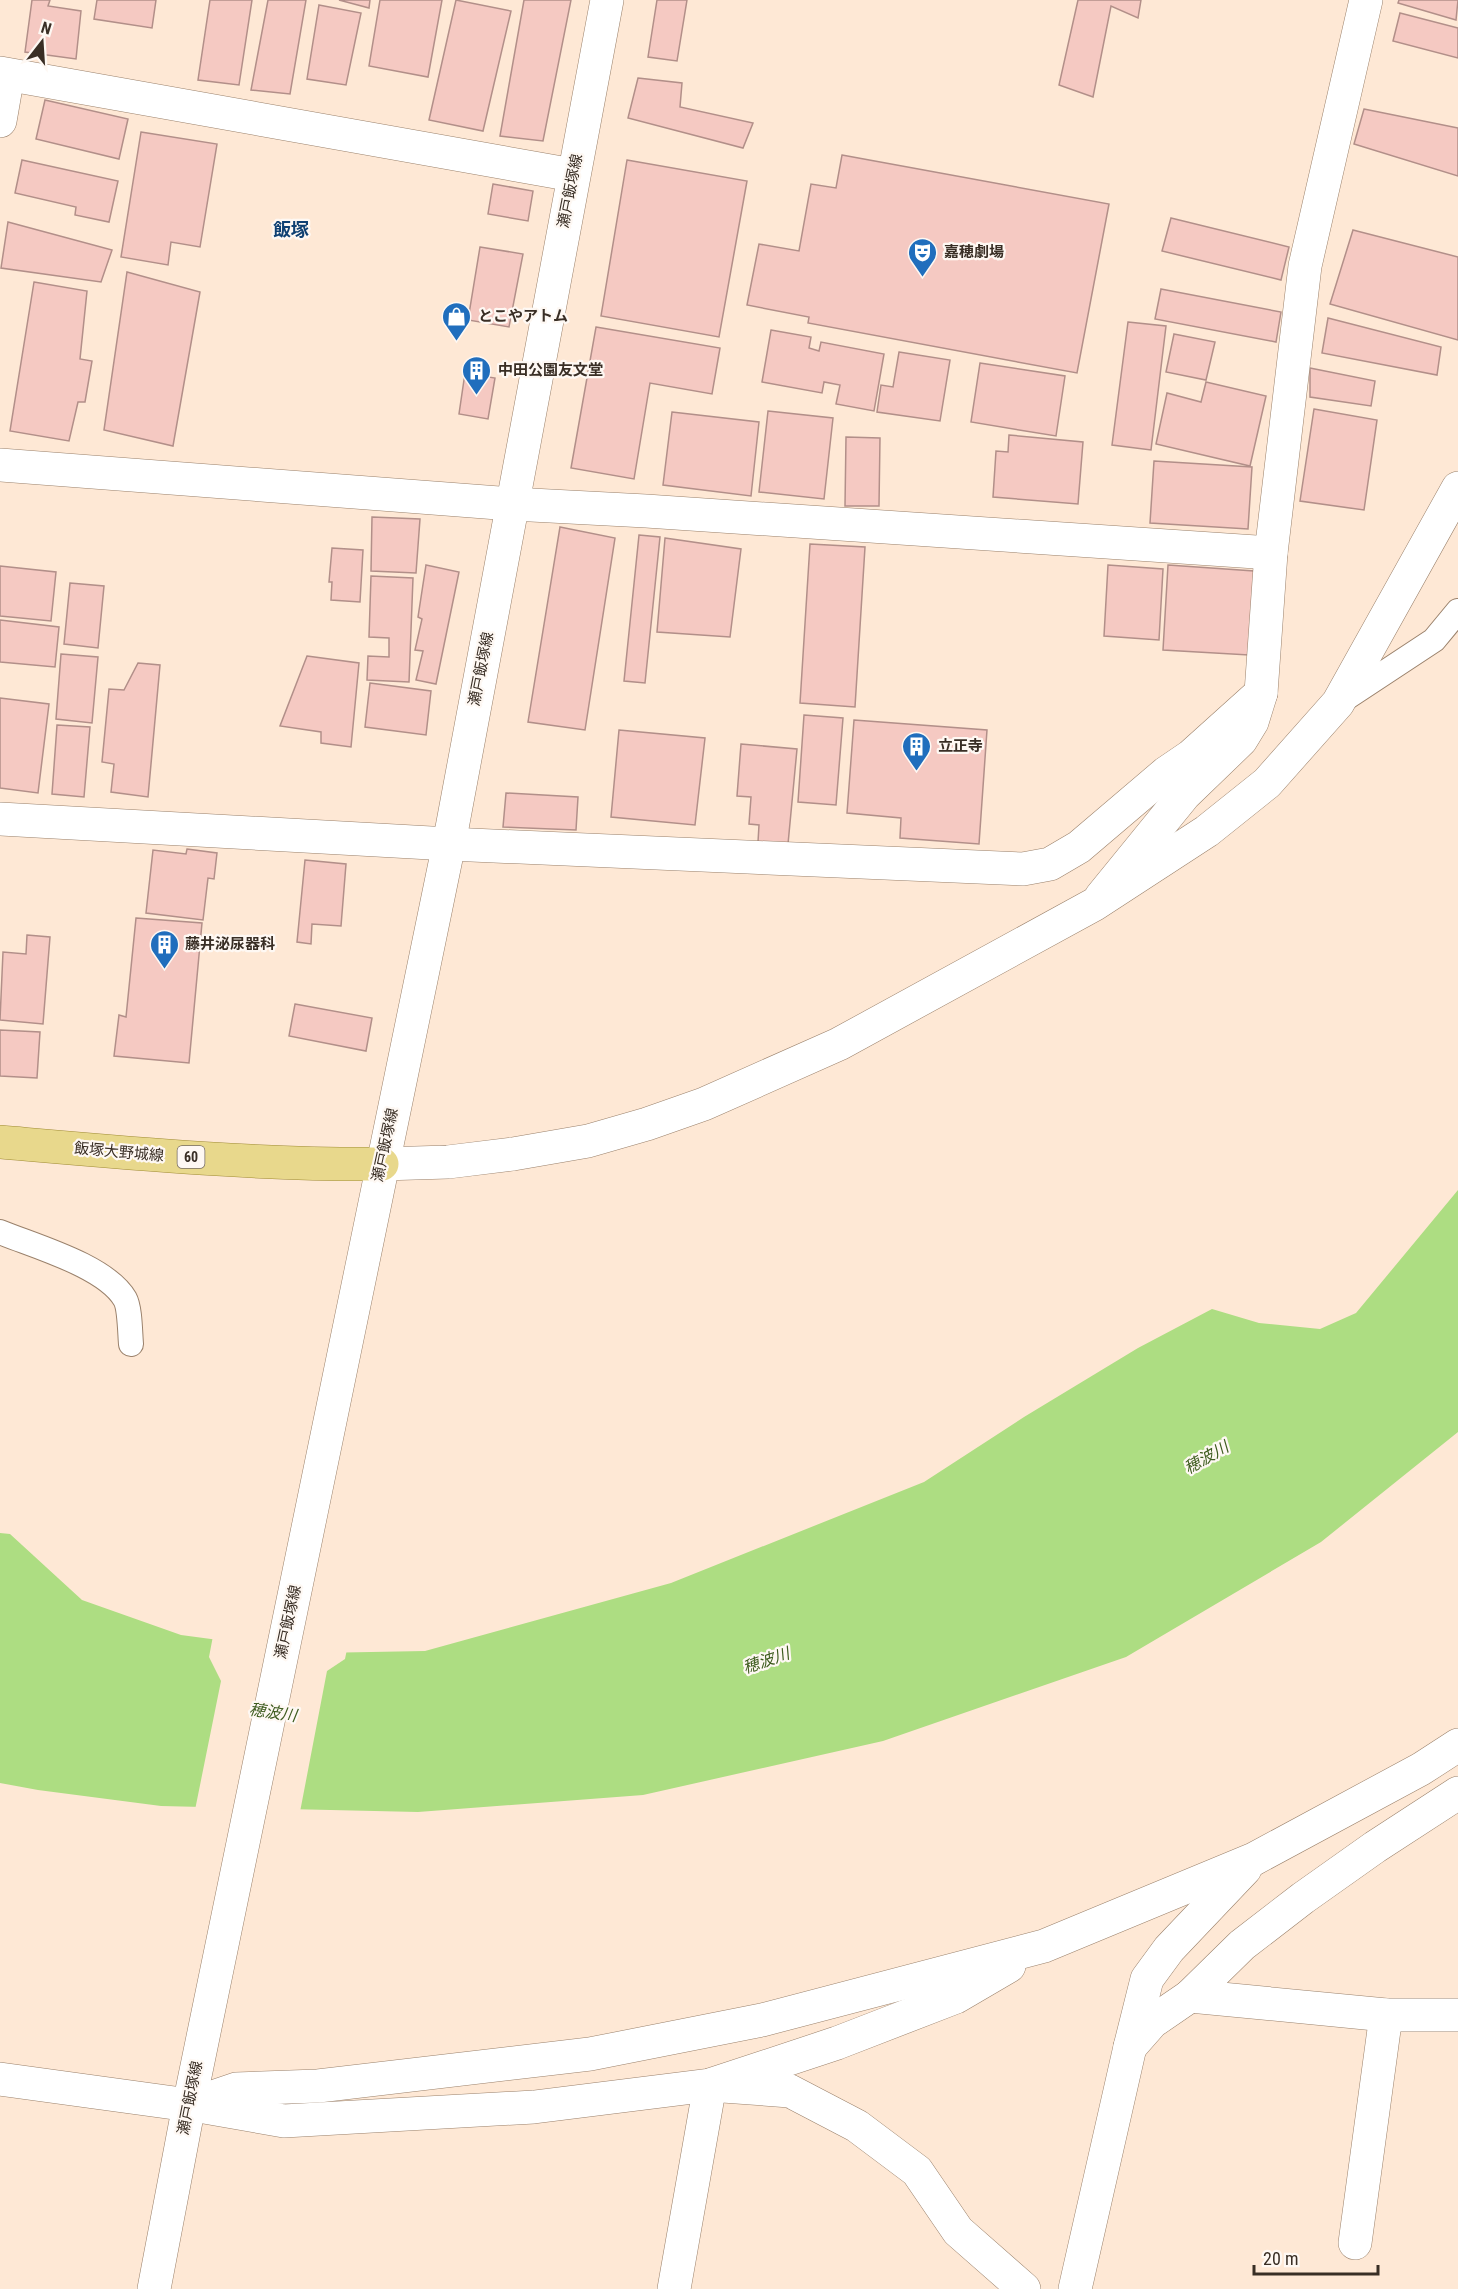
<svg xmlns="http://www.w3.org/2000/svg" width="1458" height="2289" font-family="'Roboto Condensed','Noto Sans JP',sans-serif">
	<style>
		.water { fill: #addd82 }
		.pier { fill: #fee8d5 }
		.building { fill: #f5c9c2; stroke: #b28f89; stroke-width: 1.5 }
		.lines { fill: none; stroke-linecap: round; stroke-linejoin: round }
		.service-casing { stroke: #9a816b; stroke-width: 26 }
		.minor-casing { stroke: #9a816b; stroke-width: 34 }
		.tertiary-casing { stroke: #9a816b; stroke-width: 34 }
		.secondary-casing { stroke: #9a816b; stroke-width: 34 }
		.primary-casing { stroke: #a08c36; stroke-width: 34 }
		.service { stroke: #fff; stroke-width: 24 }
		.minor { stroke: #fff; stroke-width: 33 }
		.tertiary { stroke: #fff; stroke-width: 33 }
		.secondary { stroke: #fff; stroke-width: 33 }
		.primary { stroke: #e8d88c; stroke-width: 33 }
		.labels { text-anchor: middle; stroke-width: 4.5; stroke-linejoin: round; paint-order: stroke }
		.shield { fill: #fef8f3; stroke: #746b63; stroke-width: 1.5 }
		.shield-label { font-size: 14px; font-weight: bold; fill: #392e25 }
		.street-label { font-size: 15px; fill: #392e25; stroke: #fef8f3 }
		.poi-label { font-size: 15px; font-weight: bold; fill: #392e25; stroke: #fef8f3; text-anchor: start }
		.water-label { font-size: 16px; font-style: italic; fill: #3e5c1f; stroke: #fef8f3 }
		.quarter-label { font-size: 18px; font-weight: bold; fill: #0f4072; stroke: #fef8f3 }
	</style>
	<rect width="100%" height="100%" fill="#fee8d5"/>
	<polygon class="water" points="1458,1190 1458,1432 1321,1542 1126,1657 883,1741 643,1795 418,1812 161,1806 38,1790 0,1783 0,1533 10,1534 82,1600 181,1635 317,1653 425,1651 671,1583 924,1482 1024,1417 1138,1348 1212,1309 1259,1323 1320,1329 1356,1313"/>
	<polygon class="pier" points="213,1636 318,1650 347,1649 345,1659 327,1671 300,1812 195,1810 221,1681 209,1657"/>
	<g class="building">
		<polygon points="32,0 50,0 48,6 81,11 76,59 25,52"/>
		<polygon points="97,0 156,0 152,28 94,19"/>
		<polygon points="210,0 252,0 239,85 198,80"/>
		<polygon points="268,0 306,0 290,94 251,90"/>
		<polygon points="339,0 370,0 369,8"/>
		<polygon points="380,0 442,0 428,77 369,66"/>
		<polygon points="456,0 511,11 483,131 429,120"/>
		<polygon points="524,0 571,0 543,141 500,136"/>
		<polygon points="657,0 687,0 677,61 648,57"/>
		<polygon points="1078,0 1141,0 1138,18 1111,6 1093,97 1059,85"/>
		<polygon points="1399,0 1458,0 1456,20 1398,3"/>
		<polygon points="319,5 361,13 346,85 307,79"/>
		<polygon points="1400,13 1458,28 1458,58 1393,41"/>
		<polygon points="638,78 682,83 680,107 753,123 743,148 628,118"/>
		<polygon points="45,100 128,119 119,159 36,139"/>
		<polygon points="1364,109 1458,128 1458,176 1354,144"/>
		<polygon points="141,132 217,144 200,247 171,242 168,265 121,257"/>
		<polygon points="842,155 1109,204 1077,373 808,323 809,317 747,305 759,244 799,251 811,184 836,188"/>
		<polygon points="22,160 118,181 109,222 75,215 76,207 15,193"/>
		<polygon points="627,160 747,181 719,337 601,316"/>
		<polygon points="493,184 533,191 528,221 488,214"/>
		<polygon points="1171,218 1289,247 1281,280 1162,251"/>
		<polygon points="8,222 112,250 101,282 1,268"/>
		<polygon points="1353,230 1458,257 1458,340 1330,304"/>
		<polygon points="480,247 523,254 509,327 468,320"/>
		<polygon points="127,272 200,292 173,446 104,430"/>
		<polygon points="34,282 87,291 80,359 92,361 85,402 78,402 69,441 10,431"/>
		<polygon points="1161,289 1281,312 1276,342 1155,319"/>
		<polygon points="1328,318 1441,347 1437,375 1322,353"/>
		<polygon points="1128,322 1166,326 1151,450 1112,445"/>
		<polygon points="596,327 720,348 712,394 650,383 634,479 571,468"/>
		<polygon points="771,330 811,337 809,348 819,351 821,342 884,354 874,411 836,404 840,385 824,382 822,393 762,382"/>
		<polygon points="1174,334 1215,342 1206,380 1166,372"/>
		<polygon points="899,352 950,360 940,421 877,412 881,385 893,387"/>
		<polygon points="980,363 1065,376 1056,436 971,422"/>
		<polygon points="1310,368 1375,381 1371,406 1310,397"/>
		<polygon points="465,373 495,378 488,419 459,414"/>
		<polygon points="1206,382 1266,396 1250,466 1156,444 1167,393 1201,402"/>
		<polygon points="1314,409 1377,420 1364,510 1300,501"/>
		<polygon points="768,411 833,418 824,499 759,492"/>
		<polygon points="672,412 759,422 751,496 663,485"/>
		<polygon points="1009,435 1083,442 1078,504 993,497 996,451 1008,452"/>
		<polygon points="846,437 880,438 879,506 845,506"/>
		<polygon points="1154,461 1252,467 1248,529 1150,523"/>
		<polygon points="372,517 420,519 416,573 371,571"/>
		<polygon points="560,527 615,538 585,730 528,722"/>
		<polygon points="639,535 660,537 645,683 624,681"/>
		<polygon points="665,538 741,549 730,637 657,632"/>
		<polygon points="810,544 865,547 855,707 800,703"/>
		<polygon points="332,548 363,550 360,602 331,600 332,582 329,582"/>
		<polygon points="426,565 459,572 436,684 416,680 423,651 415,650 422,619 418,617"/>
		<polygon points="1108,565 1163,569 1159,640 1104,636"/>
		<polygon points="1168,565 1254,571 1249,655 1163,650"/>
		<polygon points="0,566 56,572 51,621 0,616"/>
		<polygon points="371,576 413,578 409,682 367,680 368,656 389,657 389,638 369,637"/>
		<polygon points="70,583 104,586 98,648 64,644"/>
		<polygon points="0,620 59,627 55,667 0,662"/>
		<polygon points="61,654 98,657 92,723 56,719"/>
		<polygon points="307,656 359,663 351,747 321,743 321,732 280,726"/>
		<polygon points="138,663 160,665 148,797 111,792 114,764 102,762 109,689 124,690"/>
		<polygon points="370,683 431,691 426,735 365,727"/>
		<polygon points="0,698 49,704 38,793 0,788"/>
		<polygon points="804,715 843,718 836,805 798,802"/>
		<polygon points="854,720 987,730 979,844 900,838 901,818 847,813"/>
		<polygon points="57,725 90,727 84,797 52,794"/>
		<polygon points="619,730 705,738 695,825 611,817"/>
		<polygon points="741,744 797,749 788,844 758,842 759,825 749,824 751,797 737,796"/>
		<polygon points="506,793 578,797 576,830 503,827"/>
		<polygon points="187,849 217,853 214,879 208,878 203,920 146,913 153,850 186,854"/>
		<polygon points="305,860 346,864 341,926 312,924 311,944 297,942"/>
		<polygon points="136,918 202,923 189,1063 114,1056 119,1015 126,1017"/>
		<polygon points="27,935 50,937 43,1024 0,1020 3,952 26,954"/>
		<polygon points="295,1004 372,1018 366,1051 289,1036"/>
		<polygon points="0,1030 40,1032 37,1078 0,1076"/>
	</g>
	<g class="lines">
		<defs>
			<g id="service">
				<polyline points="1340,702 1434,640 1458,611"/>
				<path d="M0 1232C34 1246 106 1266 125 1299 130 1308 130 1333 131 1344"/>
			</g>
			<g id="minor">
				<polyline points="0,73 573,175"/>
				<polyline points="0,121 8,75"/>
				<polyline points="0,465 512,504 646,511 1271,553"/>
				<polyline points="0,819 449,844 1023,869 1050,864 1079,847 1166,773 1191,756 1261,693"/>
				<polyline points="1101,897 1184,795 1241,740 1252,722 1261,693 1271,553 1305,266 1366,0"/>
				<polyline points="1190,1996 1386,2015 1458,2015"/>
				<polyline points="1130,2047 1152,2022 1190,1996 1242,1945 1303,1898 1375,1847 1458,1793"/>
				<polyline points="723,2086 790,2091 857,2126 917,2171 958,2231 1024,2289"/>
				<polyline points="189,2105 236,2089 318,2086 590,2054 762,2020 1044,1946 1254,1859 1421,1769 1458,1745"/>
				<polyline points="193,2105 284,2121 534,2107 710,2085 837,2043 956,1997 1009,1966"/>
				<polyline points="1355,2243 1386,2015"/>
				<polyline points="674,2289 710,2085"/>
				<polyline points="1075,2289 1130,2047 1147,1979 1169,1949 1245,1869"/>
			</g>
			<g id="tertiary">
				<polyline points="382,1164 448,1162 513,1154 588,1141 647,1124 704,1104 839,1044 1095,904 1207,831 1267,783 1338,703 1458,488"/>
				<polyline points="0,2079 189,2105"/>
			</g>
			<polyline id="secondary" points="154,2289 189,2105 449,844 607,0"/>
			<path id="primary" d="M0 1142C127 1153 254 1165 382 1164"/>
		</defs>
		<use href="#service" class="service-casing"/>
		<use href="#minor" class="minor-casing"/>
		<use href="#tertiary" class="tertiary-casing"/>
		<use href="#secondary" class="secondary-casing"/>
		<use href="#primary" class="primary-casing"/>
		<use href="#service" class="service"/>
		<use href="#minor" class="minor"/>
		<use href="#tertiary" class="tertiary"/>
		<use href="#secondary" class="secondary"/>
		<use href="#primary" class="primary"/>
	</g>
	<defs>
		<symbol id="theatre-pin" viewBox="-11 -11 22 30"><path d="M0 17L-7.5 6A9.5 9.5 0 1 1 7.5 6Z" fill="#206ebd" stroke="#fef8f3"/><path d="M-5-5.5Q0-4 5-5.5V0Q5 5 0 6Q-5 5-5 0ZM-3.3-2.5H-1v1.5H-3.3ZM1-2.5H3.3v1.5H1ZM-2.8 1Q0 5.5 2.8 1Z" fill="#fff"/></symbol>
		<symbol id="shop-pin" viewBox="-11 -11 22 30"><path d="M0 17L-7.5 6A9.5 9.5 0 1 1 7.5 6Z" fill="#206ebd" stroke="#fef8f3"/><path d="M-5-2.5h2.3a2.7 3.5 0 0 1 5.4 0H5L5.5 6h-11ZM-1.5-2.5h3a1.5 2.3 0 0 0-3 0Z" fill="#fff"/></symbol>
		<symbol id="building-pin" viewBox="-11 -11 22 30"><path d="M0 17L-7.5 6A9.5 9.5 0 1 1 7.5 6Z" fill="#206ebd" stroke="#fef8f3"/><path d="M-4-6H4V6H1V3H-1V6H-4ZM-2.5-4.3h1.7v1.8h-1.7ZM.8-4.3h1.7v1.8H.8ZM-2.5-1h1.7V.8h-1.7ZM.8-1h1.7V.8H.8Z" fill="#fff"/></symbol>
	</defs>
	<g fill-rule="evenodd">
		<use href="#theatre-pin" x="906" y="236" width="33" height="45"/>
		<use href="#shop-pin" x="440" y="300" width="33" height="45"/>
		<use href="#building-pin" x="460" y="354" width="33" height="45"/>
		<use href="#building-pin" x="900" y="730" width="33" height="45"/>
		<use href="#building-pin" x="148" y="928" width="33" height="45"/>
	</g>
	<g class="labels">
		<rect class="shield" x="177.5" y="1146" width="27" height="22" rx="4.5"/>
		<g class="shield-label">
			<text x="191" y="1162">60</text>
		</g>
		<g class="street-label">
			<text transform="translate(570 191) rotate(-79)" y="5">瀬戸飯塚線</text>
			<text transform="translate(481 669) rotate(-79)" y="5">瀬戸飯塚線</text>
			<text transform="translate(385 1145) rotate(-78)" y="5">瀬戸飯塚線</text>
			<text transform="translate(119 1152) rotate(5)" y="5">飯塚大野城線</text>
			<text transform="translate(288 1622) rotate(-78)" y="5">瀬戸飯塚線</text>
			<text transform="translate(190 2098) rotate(-79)" y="5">瀬戸飯塚線</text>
		</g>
		<g class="poi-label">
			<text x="944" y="257">嘉穂劇場</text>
			<text x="478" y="321">とこやアトム</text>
			<text x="498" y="375">中田公園友文堂</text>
			<text x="938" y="751">立正寺</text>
			<text x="185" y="949">藤井泌尿器科</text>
		</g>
		<g class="water-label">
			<text transform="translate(1206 1457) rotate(-30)" y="6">穂波川</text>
			<text transform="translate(766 1660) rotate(-19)" y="6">穂波川</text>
			<text transform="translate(273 1712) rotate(8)" y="6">穂波川</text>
		</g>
		<g class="quarter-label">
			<text x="291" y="236">飯塚</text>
		</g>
	</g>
	<g transform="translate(42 42) rotate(17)" stroke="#fef8f3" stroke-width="4.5" paint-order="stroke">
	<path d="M0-4.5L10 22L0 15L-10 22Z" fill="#392e25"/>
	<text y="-9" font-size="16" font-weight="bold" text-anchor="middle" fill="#392e25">N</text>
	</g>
	<path d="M1254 2265v9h124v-9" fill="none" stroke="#392e25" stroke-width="3"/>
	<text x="1263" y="2265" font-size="18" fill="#392e25" stroke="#fef8f3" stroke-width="4.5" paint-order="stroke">20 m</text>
</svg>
